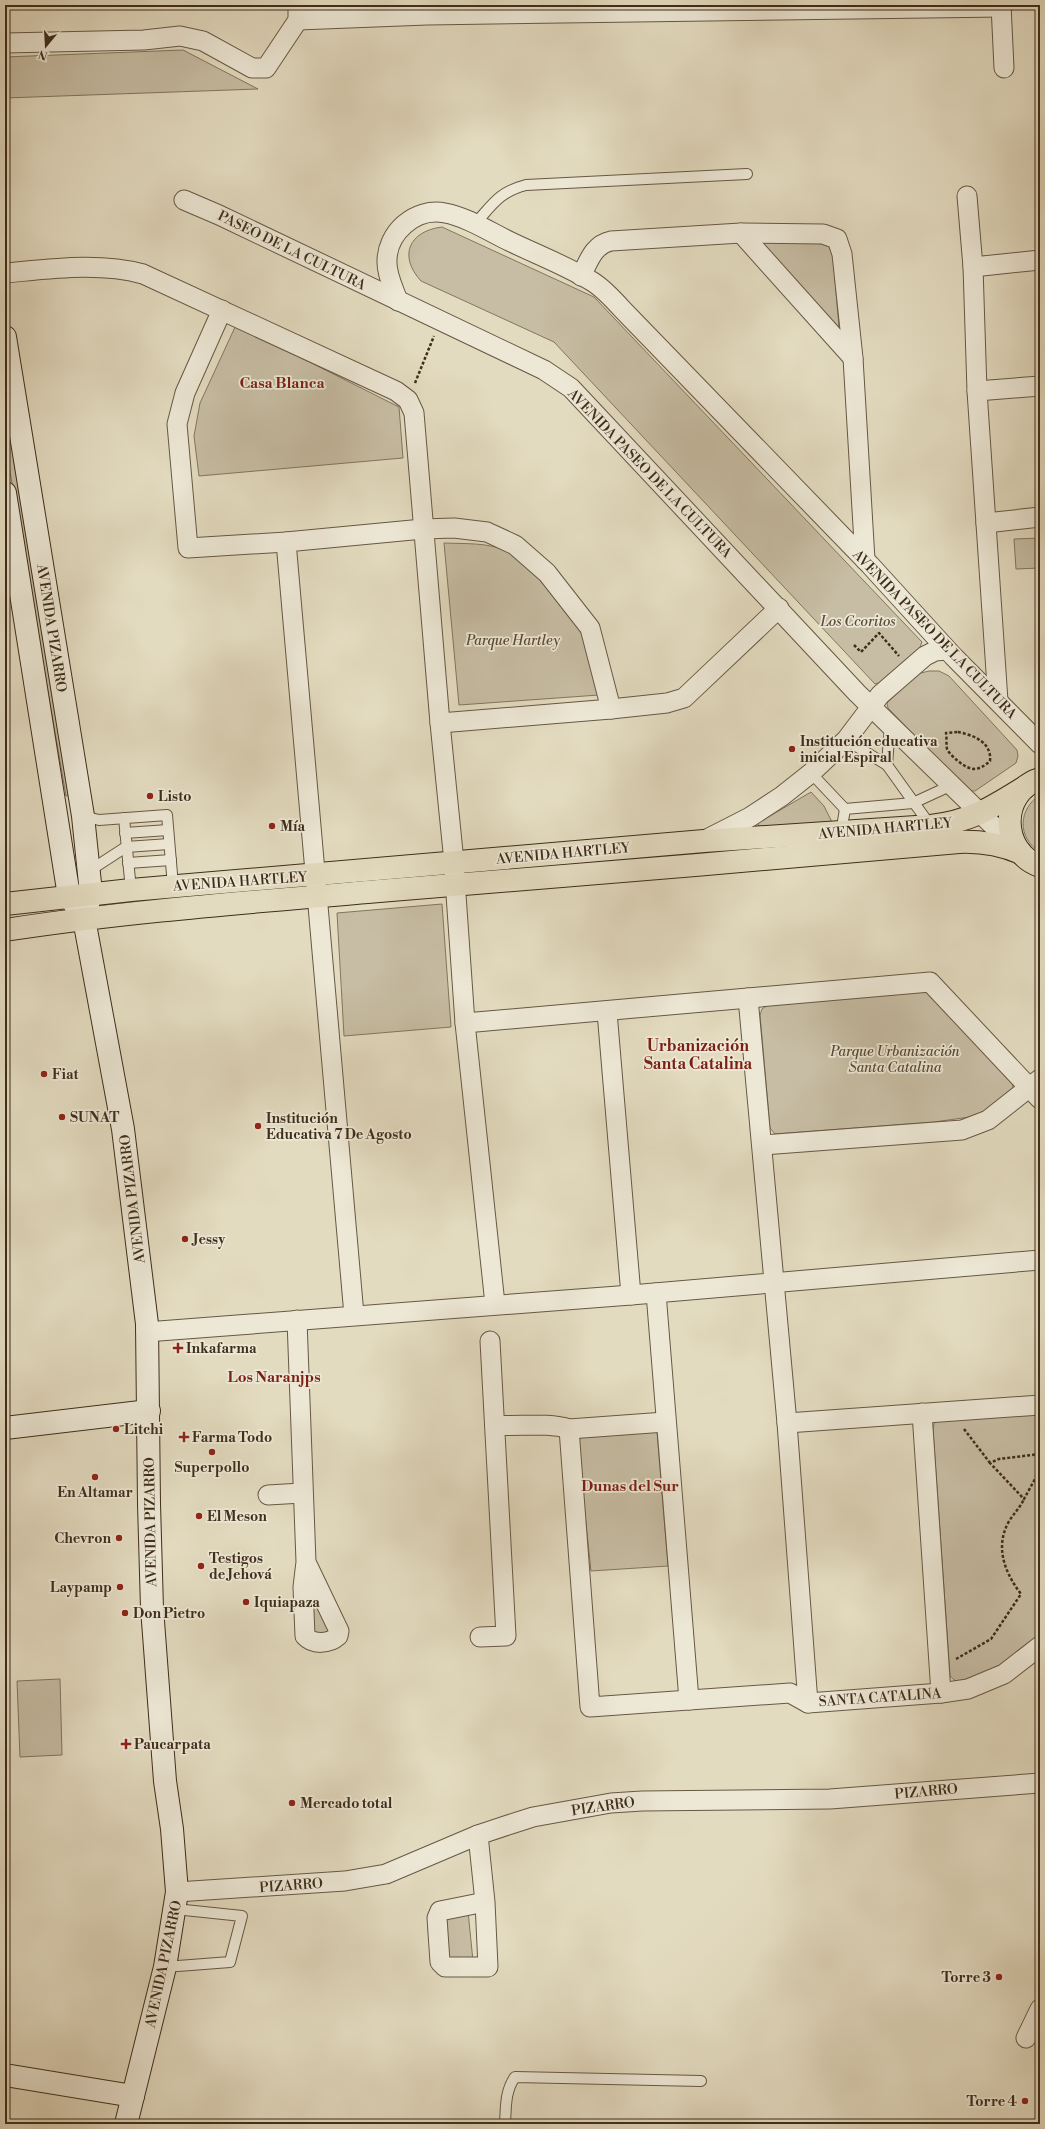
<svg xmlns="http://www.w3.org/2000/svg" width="1045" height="2129" font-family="'Libre Bodoni',serif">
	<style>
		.green { fill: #c7bda4; stroke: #82755f }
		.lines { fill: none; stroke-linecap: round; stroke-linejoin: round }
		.lane-casing { stroke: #675844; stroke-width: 12 }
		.street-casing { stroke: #675844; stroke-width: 21 }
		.secondary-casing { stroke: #3e2d1a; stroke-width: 24 }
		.primary-casing { stroke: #3e2d1a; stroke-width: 24 }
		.highway-casing { stroke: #3e2d1a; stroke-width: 24 }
		.path { stroke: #3e2d1a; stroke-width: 2.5; stroke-dasharray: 3 2; stroke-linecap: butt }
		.lane { stroke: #ede8d6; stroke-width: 10 }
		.street { stroke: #ede8d6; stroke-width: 19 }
		.secondary { stroke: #ede8d6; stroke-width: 22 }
		.primary { stroke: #e3dbc0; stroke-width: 22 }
		.highway { stroke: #e3dbc0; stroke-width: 22 }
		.poi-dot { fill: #8f2418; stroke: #ede8d6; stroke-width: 1.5 }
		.labels { text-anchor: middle; stroke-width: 3.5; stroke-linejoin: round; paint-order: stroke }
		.street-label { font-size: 14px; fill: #3e2d1a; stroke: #ede8d6 }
		.park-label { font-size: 14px; font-style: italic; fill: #594a36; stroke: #ede8d6 }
		.poi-label { font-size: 14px; font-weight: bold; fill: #3e2d1a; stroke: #ede8d6; text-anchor: start }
		.neighbourhood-label { font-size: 15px; font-weight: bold; fill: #7a1f14; stroke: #ede8d6 }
		.quarter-label { font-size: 16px; font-weight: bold; fill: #7a1f14; stroke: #ede8d6 }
	</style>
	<rect width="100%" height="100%" fill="#e3dbc0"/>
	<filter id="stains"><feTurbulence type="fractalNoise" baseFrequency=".005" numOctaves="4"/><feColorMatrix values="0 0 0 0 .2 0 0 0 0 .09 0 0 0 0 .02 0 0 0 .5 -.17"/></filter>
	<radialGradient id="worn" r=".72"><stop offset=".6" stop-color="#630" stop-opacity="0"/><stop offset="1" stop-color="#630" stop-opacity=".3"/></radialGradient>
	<g class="green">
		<polygon points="183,50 258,89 5,98 5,57"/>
		<path d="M442 227 594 297 922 642 918 652 884 682 875 684 554 342 421 281C398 256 409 231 442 227Z"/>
		<polygon points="760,242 832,244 839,328"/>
		<polygon points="236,325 399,407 403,458 199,476 194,436 200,403"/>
		<polygon points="11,436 73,795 66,796 5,443 5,437"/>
		<polygon points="1040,538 1040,568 1016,569 1014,539"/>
		<path d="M444 543C464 544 490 542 508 552 538 569 582 622 591 655 594 668 596 682 599 695L459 705Z"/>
		<polygon points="929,671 939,671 949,676 1017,750 1018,756 1016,763 975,791 968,791 888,708 887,703 917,674"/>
		<polygon points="811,792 824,806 832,822 759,829 758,823"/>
		<path d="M1040 795V852C1017 838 1018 809 1040 795Z"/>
		<polygon points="442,904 451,1027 344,1036 337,913"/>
		<polygon points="922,990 930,992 1012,1083 1014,1091 977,1116 934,1122 775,1134 770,1128 760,1015 762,1009 768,1005"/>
		<path d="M1040 1412V1635C1029 1649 976 1689 958 1682 955 1681 952 1678 950 1676L933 1429 935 1420Z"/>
		<polygon points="657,1432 668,1566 591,1571 577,1438"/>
		<polygon points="310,1584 335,1634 314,1636"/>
		<polygon points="60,1679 62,1755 20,1757 17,1681"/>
		<polygon points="468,1911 473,1961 445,1959 447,1916"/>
	</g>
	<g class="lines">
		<defs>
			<g id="lane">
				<path d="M475 224C493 204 499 192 526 185L747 174"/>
				<polyline points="846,740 887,765 930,825"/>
				<polyline points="887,765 890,725"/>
				<polyline points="811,773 845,809"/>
				<polyline points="83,816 99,820 167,815 173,886"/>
				<polyline points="124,818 131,890"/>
				<polyline points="125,833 168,830"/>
				<polyline points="841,833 845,809 913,803 952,785"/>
				<polyline points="128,863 171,860"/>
				<polyline points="89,871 126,847 169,844"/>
				<polyline points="165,1967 230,1962 242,1916 175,1909"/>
				<path d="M505 2124C506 2107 505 2091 515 2077L701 2081"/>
			</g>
			<g id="street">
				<polyline points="1001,5 1004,68"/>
				<polyline points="298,20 427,15 1002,7"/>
				<polyline points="5,43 144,40 180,36 203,41 252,68 266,68 298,20 298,5"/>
				<polyline points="967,196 973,267 977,391 998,701"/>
				<polyline points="184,200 219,215 544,370 571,388 857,693 1016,848"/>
				<polyline points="741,233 853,358"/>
				<polyline points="973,267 1040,260"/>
				<path d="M5 273C50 269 99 262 143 274L396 391 408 400 414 413 440 723 453 852 465 1023 495 1304"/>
				<path d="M581 276C589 261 593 245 611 241L741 233 823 234 837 239 842 254 853 358 865 560"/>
				<path d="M398 301C394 289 387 276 387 263 386 233 415 207 445 213 467 217 490 232 511 242 538 255 567 266 593 282 604 289 613 299 622 309L870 565 953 656 1040 744"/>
				<polyline points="222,310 185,393 177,424 188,548 286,542 423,529 454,528 487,532 515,545 547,573 590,628 611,709"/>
				<polyline points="977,391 1040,386"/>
				<polyline points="986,523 1040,517"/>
				<polyline points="286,542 354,1315"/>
				<polyline points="440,723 611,709 667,703 684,698 779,608"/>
				<polyline points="705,840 750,817 782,796 811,773 846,740 880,695 925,656 935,651 947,650"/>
				<polyline points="748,998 787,1423 808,1703"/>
				<polyline points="607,1012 631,1295"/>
				<polyline points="465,1023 930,982 1040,1099"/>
				<polyline points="763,1145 962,1130 988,1120 1040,1079"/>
				<polyline points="656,1293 689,1700"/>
				<path d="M297 1320 306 1562 303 1587 305 1636C313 1645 329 1644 338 1636L339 1631 306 1562"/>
				<polyline points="146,1332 631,1295 1040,1260"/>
				<polyline points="922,1413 941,1693"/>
				<polyline points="787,1423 1040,1405"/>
				<path d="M495 1425C519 1427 547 1422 569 1429L665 1422"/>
				<polyline points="569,1429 590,1707 790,1693 808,1703 941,1693 968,1689 1004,1674 1040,1646"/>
				<polyline points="268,1495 302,1493"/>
				<polyline points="480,1637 506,1636 490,1341"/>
				<polyline points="478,1835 485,1902 488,1967 445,1967 440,1962 437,1918 440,1911 485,1902"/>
				<polyline points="177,1892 345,1881 386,1874 478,1835 508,1825 533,1817 611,1803 642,1801 830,1799 1040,1783"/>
				<polyline points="1026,2038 1040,2009"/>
			</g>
			<g id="secondary">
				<polyline points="5,337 83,816 91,893 84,919 123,1129 147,1324 149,1504 152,1608 165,1781 172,1829 177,1892 165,1967 126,2124"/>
				<polyline points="5,493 69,896 80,912"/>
				<polyline points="5,1428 149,1411"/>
				<polyline points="5,2075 133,2096"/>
			</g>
			<g id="primary">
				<path d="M5 904 131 890 704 841 931 826C972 821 991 808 1025 787"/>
				<path d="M5 930C129 911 254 902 379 891 572 875 766 860 959 842 982 841 1000 844 1021 853"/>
			</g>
			<path id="highway" d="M1040 779C999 792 1000 852 1040 866"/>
		</defs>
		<use href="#lane" class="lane-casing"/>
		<use href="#street" class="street-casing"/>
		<use href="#secondary" class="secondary-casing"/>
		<use href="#primary" class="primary-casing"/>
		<use href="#highway" class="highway-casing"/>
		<g class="path">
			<polyline points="415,383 434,336"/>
			<polyline points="854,645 861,652 879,633 899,656"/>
			<path d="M958 732C973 735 992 742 990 761 978 772 970 771 958 761 954 758 949 753 947 749 946 744 947 738 946 733Z"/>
			<polyline points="964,1429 990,1463"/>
			<polyline points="1040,1454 999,1459 990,1463 1024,1499 1040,1470"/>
			<path d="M956 1659 991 1639 1021 1594C1005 1573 995 1548 1008 1523 1013 1514 1020 1508 1024 1499"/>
		</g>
		<use href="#lane" class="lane"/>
		<use href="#street" class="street"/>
		<use href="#secondary" class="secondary"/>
		<use href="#primary" class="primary"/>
		<use href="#highway" class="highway"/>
	</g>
	<g class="poi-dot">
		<circle cx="792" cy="749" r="4"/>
		<circle cx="150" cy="796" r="4"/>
		<circle cx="272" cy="826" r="4"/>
		<circle cx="44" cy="1074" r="4"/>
		<circle cx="62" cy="1117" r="4"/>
		<circle cx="258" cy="1126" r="4"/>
		<circle cx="185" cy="1239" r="4"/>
		<path d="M176 1342h4v4h4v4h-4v4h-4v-4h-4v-4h4z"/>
		<circle cx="116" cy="1429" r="4"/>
		<path d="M182 1431h4v4h4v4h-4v4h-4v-4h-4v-4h4z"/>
		<circle cx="212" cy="1452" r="4"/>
		<circle cx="95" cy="1477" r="4"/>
		<circle cx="199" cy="1516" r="4"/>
		<circle cx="119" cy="1538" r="4"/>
		<circle cx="201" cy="1566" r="4"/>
		<circle cx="120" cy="1587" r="4"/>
		<circle cx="246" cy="1602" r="4"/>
		<circle cx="125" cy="1613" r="4"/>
		<path d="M124 1738h4v4h4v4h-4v4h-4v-4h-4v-4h4z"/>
		<circle cx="292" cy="1803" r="4"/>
		<circle cx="999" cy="1977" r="4"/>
		<circle cx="1025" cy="2101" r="4"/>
	</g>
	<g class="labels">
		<g class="street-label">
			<text transform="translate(292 250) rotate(26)" y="5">PASEO DE LA CULTURA</text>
			<text transform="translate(650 473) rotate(46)" y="5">AVENIDA PASEO DE LA CULTURA</text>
			<text transform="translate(52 628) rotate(81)" y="5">AVENIDA PIZARRO</text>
			<text transform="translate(935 634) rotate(46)" y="5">AVENIDA PASEO DE LA CULTURA</text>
			<text transform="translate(885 828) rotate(-5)" y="5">AVENIDA HARTLEY</text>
			<text transform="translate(563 853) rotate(-5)" y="5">AVENIDA HARTLEY</text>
			<text transform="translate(240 881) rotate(-4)" y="5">AVENIDA HARTLEY</text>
			<text transform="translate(132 1199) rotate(-97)" y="5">AVENIDA PIZARRO</text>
			<text transform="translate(150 1522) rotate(-91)" y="5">AVENIDA PIZARRO</text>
			<text transform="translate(880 1697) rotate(-4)" y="5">SANTA CATALINA</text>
			<text transform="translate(926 1791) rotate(-5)" y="5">PIZARRO</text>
			<text transform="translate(603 1806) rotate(-8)" y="5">PIZARRO</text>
			<text transform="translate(291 1885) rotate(-4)" y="5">PIZARRO</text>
			<text transform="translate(163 1964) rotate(-78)" y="5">AVENIDA PIZARRO</text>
		</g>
		<g class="park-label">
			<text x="858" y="626">Los Ccoritos</text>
			<text x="513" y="645">Parque Hartley</text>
			<text x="895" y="1056">Parque Urbanización<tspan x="895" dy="16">Santa Catalina</tspan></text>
		</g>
		<g class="poi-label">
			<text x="800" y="746">Institución educativa<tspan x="800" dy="16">inicial Espiral</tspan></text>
			<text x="158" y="801">Listo</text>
			<text x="280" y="831">Mía</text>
			<text x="52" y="1079">Fiat</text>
			<text x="70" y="1122">SUNAT</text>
			<text x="266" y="1123">Institución<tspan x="266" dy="16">Educativa 7 De Agosto</tspan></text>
			<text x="193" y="1244">Jessy</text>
			<text x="186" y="1353">Inkafarma</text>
			<text x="124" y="1434">Litchi</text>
			<text x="192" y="1442">Farma Todo</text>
			<text x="212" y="1472" text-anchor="middle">Superpollo</text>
			<text x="95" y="1497" text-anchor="middle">En Altamar</text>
			<text x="207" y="1521">El Meson</text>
			<text x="111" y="1543" text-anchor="end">Chevron</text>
			<text x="209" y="1563">Testigos<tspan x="209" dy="16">de Jehová</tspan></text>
			<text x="112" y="1592" text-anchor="end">Laypamp</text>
			<text x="254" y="1607">Iquiapaza</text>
			<text x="133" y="1618">Don Pietro</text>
			<text x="134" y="1749">Paucarpata</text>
			<text x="300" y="1808">Mercado total</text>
			<text x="991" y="1982" text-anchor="end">Torre 3</text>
			<text x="1017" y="2106" text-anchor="end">Torre 4</text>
		</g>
		<g class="neighbourhood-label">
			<text x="282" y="388">Casa Blanca</text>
			<text x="274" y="1382">Los Naranjps</text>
			<text x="630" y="1491">Dunas del Sur</text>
		</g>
		<g class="quarter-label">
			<text x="698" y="1051">Urbanización<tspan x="698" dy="18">Santa Catalina</tspan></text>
		</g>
	</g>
	<rect width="1045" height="2129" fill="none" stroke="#e3dbc0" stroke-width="20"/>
	<rect x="6" y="6" width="1033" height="2117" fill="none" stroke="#3e2d1a" stroke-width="2"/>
	<rect x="10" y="10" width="1025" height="2109" fill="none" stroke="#3e2d1a"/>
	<g transform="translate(46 46) rotate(198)" stroke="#ede8d6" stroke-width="3" paint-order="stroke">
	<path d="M0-3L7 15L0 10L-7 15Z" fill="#3e2d1a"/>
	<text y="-6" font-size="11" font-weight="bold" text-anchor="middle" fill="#3e2d1a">N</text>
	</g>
	<rect width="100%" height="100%" filter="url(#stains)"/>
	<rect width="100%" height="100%" fill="url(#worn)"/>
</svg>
